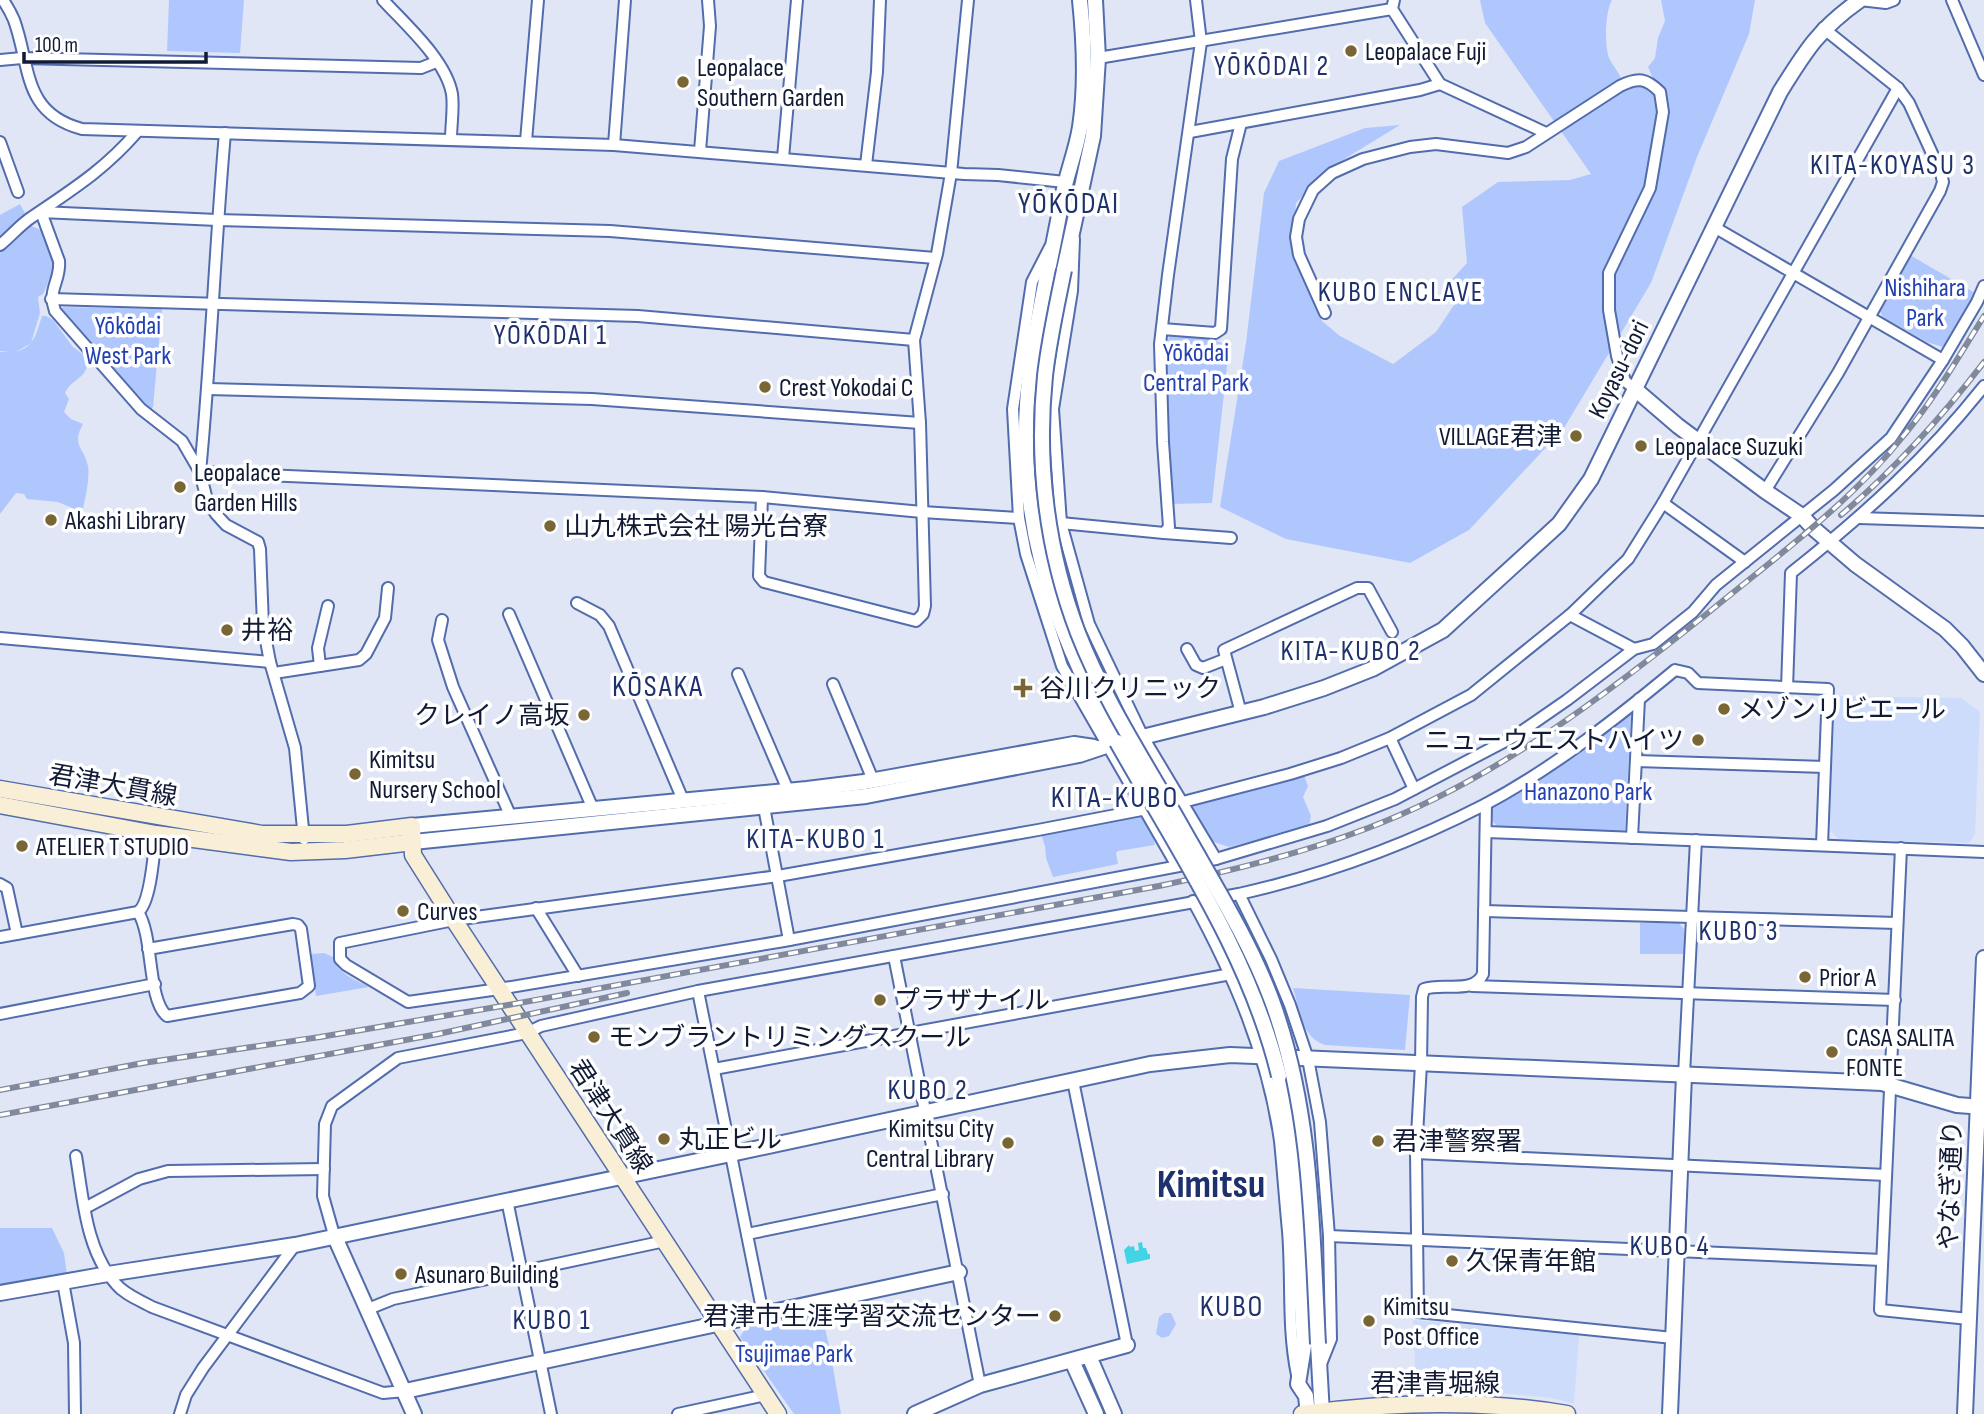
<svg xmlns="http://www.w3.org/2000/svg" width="1984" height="1414" font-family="'Sofia Sans Condensed','Noto Sans JP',sans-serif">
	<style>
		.built { fill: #cedcfc }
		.green { fill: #b0c7fe }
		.water { fill: #40d4e5 }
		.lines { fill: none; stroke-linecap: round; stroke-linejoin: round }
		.minor-casing { stroke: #526cac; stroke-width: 14 }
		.tertiary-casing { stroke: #526cac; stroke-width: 18 }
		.secondary-casing { stroke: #526cac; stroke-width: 19 }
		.minor { stroke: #fff; stroke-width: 10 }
		.tertiary { stroke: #fff; stroke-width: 14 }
		.secondary { stroke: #f9efd7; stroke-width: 16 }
		.rail-casing { stroke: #81899d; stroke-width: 6 }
		.rail { stroke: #fff; stroke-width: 3.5; stroke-dasharray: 10; stroke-linecap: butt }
		.tertiary-bridge-casing { stroke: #526cac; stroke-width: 18; stroke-linecap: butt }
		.tertiary-bridge { stroke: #fff; stroke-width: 14 }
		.poi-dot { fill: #7a6534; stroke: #fff; stroke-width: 2.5 }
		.labels { text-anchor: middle; stroke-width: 7; stroke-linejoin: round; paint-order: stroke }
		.poi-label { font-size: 26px; fill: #111b36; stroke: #fff; text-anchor: start }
		.park-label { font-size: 26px; fill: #2341b2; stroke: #fff }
		.street-label { font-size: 26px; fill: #111b36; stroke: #fff }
		.neighbourhood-label { font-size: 28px; letter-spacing: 2px; fill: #1d316c; stroke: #fff }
		.quarter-label { font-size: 30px; letter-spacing: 2px; fill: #1d316c; stroke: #fff }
		.town-label { font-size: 40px; font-weight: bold; fill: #1d316c; stroke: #fff }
	</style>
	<rect width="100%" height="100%" fill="#e0e6f5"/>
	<g class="built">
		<polygon points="1833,696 1961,698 1980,712 1975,834 1971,841 1968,843 1838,839 1830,830"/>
		<polygon points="1413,1320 1579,1335 1574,1404 1552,1398 1512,1394 1416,1388"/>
	</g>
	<g class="green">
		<polygon points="169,0 244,0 240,53 167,51"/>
		<path d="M1480 0H1612C1605 11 1604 49 1610 60 1614 67 1619 73 1622 80L1633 81 1651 89 1653 79 1648 67 1655 58 1658 38 1665 21 1661 0H1755L1749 34 1697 157 1651 283 1564 428 1469 530 1410 563 1286 539 1220 507 1246 343 1264 193 1279 161 1365 128 1400 125 1328 169 1296 203 1292 252 1322 321 1340 336 1393 364 1436 332 1456 302 1445 287 1467 263 1462 207 1498 182 1570 180 1591 174 1485 23Z"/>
		<polygon points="20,204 27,217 0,244 0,215"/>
		<path d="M29 225 41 230 55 267 43 294 38 297 40 313 31 343 16 352C35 346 36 334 42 316H46L53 320 73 347 84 355 88 363C84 381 72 378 65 393L69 399 64 412 71 419 83 424C71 446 84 447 88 466 90 479 85 500 82 512L58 502 27 499 24 494 16 493 0 514V352H10L0 351V251L21 229Z"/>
		<polygon points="1910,255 1975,293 1946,346 1943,347 1927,342 1883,317 1879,310 1906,256"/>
		<polygon points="63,307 162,309 153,407 149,410 60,311"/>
		<path d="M1169 334C1191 335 1210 335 1229 347L1212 503 1173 504 1165 364Z"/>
		<polygon points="1627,712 1631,715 1625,830 1622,832 1497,826 1493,822 1490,805"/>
		<path d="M1300 774 1304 776 1308 786 1303 797 1311 816 1309 826 1229 847 1211 841C1207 825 1193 820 1192 802Z"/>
		<path d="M1140 815 1152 830 1155 845 1118 851 1116 853 1118 864 1053 877 1046 858 1045 846 1040 831C1059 810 1113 816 1140 815Z"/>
		<polygon points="1678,922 1684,929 1684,954 1640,954 1640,923"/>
		<path d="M324 953 333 957C336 973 356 980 369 987L316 996 311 954Z"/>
		<path d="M1293 988 1410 995 1405 1050 1325 1045C1301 1037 1300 1011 1293 988Z"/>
		<polygon points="0,1228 52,1228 64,1253 67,1275 0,1289"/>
		<polygon points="821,1311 830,1350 841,1414 794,1414 740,1337 746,1327"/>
		<polygon points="1164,1313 1171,1313 1176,1324 1169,1336 1162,1338 1156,1334 1159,1317"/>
	</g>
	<polygon class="water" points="1142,1242 1143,1248 1146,1248 1148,1254 1150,1254 1150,1259 1127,1264 1124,1250 1129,1245 1130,1247 1134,1246 1135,1251 1139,1250 1138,1243"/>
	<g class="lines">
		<defs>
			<g id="minor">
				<path d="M3 0C7 6 11 13 14 20 31 67 22 113 82 129L614 145 964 174 998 175 1065 182"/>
				<path d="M383 0C406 25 446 60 452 94 454 108 451 125 451 139"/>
				<polyline points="1394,0 1392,9 1440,84 1546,133"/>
				<polyline points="1860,0 1886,3 1894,0"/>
				<polyline points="1952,0 1984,75"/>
				<polyline points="1098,58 1392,9"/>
				<polyline points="0,60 22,58 421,68 436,62"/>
				<polyline points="1898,88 1663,503 1628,559 1570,615 1471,695 1390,738 1341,758 1290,774 1183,802 1038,830 778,876 454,920 340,943 340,959 346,965 408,1002 499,989 784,941 1216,859 1327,826 1395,799 1515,736 1567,700 1634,649 1653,644 1693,612 1716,585 1834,490 1891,438 1943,360 1977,302 1984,286"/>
				<polyline points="1190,132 1420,90 1440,84"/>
				<polyline points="526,141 538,0"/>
				<polyline points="0,142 18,192"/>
				<polyline points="614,145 625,0"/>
				<polyline points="700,151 710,26 708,0"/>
				<polyline points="783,158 797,0"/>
				<polyline points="866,165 877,72 880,0"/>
				<polyline points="1714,227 1943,360"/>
				<polyline points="1074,239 1072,291 1053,409 1061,523 1089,624 1143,737 1216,859"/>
				<path d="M0 245C11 236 21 224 32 217 73 189 104 170 137 132"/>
				<polyline points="1050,247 1032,282 1013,409 1019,518 1026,554 1062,666 1177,866"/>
				<polyline points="51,299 638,316 914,340"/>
				<path d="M1325 313 1299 255 1296 237 1299 219 1313 190 1332 173 1363 159 1410 147 1436 144 1508 153 1526 147 1620 86C1638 77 1646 78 1660 92L1663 112 1650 188 1609 273V310L1617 356 1625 381 1636 390"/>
				<polyline points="1162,329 1215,333 1221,329 1232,159 1241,123"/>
				<polyline points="208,389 592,399 920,423"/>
				<polyline points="200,472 762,497 922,512 1019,518"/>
				<path d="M200 472C211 359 215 246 225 133"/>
				<polyline points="1765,491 1838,373 1940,191 1943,182 1941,173 1909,103 1898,88 1823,28"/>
				<polyline points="762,497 759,576 764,582 916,621 923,614 925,606 920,423 914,340 937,254 951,173 968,0"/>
				<polyline points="1663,503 1745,562"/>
				<polyline points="1859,518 1984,522"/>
				<polyline points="1061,523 1164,533 1169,527 1163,442 1160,344 1168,275 1201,42 1196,0"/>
				<polyline points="1164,533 1231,538"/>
				<polyline points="577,603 600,615 609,626 683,800"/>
				<polyline points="509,614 593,809"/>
				<polyline points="1570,615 1634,649"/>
				<polyline points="442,620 438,640 453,687 511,817"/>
				<polyline points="0,638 270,662"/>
				<polyline points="1187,649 1196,665 1203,668 1226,659"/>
				<polyline points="320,666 318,648 328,606"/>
				<polyline points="274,673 359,660 366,654 385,618 388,588"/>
				<polyline points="738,674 788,790"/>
				<polyline points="833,684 873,780"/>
				<path d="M1787 688 1791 573C1864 515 1926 459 1984 386"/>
				<polyline points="1241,713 1224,650 1357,588 1368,588 1392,632"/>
				<polyline points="1390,738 1414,789"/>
				<polyline points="1636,761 1825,767"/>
				<path d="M1486 804 1483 974C1473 995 1443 982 1424 989L1422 997 1421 1064 1416 1153 1418 1312 1673 1338"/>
				<polyline points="764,807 789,940"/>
				<polyline points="1486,832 1984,852"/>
				<polyline points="1632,838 1639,699"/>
				<path d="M304 839 295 748 270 662 263 625 260 549 258 542 226 525 216 514 207 500 200 472 182 441 141 409 55 311C47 289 61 281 59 261L41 212 217 220 610 231 935 258"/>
				<polyline points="1901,848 1880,1310 1969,1319"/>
				<polyline points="0,884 7,888 17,934"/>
				<polyline points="1239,894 1271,959 1290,1005 1308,1059 1320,1122 1329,1236 1331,1339 1321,1364"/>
				<path d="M1193 901C1234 976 1268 1055 1280 1141 1283 1170 1285 1201 1288 1231 1292 1279 1287 1327 1297 1375"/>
				<polyline points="536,908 578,976"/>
				<polyline points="1484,911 1897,923"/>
				<path d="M138 912C154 937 147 999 167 1016L300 993 309 986 301 929 298 925 293 924 148 949"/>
				<path d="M0 937 138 912C151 903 154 851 156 834"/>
				<polyline points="894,956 980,1385"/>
				<polyline points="1472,986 1895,1000"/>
				<polyline points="698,991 763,1314"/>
				<polyline points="0,1014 155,984"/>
				<polyline points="714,1069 1231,974"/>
				<polyline points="1684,1075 1696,840"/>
				<polyline points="1073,1081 1127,1345"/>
				<polyline points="1416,1153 1886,1175"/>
				<path d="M76 1156C83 1198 86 1251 116 1284 125 1295 140 1300 152 1307L383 1393 405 1391"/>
				<polyline points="507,1200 551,1414"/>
				<polyline points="85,1208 139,1179 168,1171 324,1169"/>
				<polyline points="747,1234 943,1194"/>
				<path d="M334 1235 323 1196 325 1124 332 1106 398 1058 527 1033 541 1026 698 991 1239 894C1324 875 1406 845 1484 805 1552 769 1616 719 1675 670L1688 673 1698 683 1828 689 1822 845"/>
				<polyline points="1329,1236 1882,1260"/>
				<polyline points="63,1282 74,1343 75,1414"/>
				<polyline points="368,1309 393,1299 665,1241"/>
				<polyline points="180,1414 186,1395 203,1368 295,1245"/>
				<polyline points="678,1414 766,1395"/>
			</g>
			<g id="tertiary">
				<path d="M1080 0C1084 39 1086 88 1080 127 1076 152 1066 175 1062 199 1052 257 1037 314 1030 372 1013 509 1050 624 1117 742"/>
				<polyline points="1064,270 1093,136 1098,58 1095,0"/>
				<polyline points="1636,390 1678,426 1765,491 1802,516 1813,528 1855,564 1945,629 1962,646 1984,674"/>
				<polyline points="412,826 807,789 864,782 1074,744 1094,747"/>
				<path d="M413 842 866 796 1079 755 1106 746 1264 707 1324 688 1372 669 1443 630 1559 524 1591 479 1780 92C1806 50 1819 29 1860 0"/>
				<polyline points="1279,1076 1291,1147 1297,1211 1304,1346 1298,1384 1306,1396 1308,1414"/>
				<polyline points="334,1235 414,1414"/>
				<polyline points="0,1293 108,1274 295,1245 731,1154 1150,1064 1230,1055 1882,1083 1957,1105 1984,1107"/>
				<polyline points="1318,1344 1322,1414"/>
				<polyline points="1089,1356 1114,1414"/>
				<polyline points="1072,1361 1096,1414"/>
				<polyline points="405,1391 959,1272"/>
				<polyline points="915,1414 980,1385 1127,1345"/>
				<polyline points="1670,1414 1684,1075"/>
				<polyline points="1965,1414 1984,958"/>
			</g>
			<g id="secondary">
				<polyline points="0,789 262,834 347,834 412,826 413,855 454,920 778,1414"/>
				<polyline points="0,805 156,834 291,852 345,850 413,842"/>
				<path d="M1302 1414C1390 1402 1479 1399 1567 1414"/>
			</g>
		</defs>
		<use href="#minor" class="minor-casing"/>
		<use href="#tertiary" class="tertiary-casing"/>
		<use href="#secondary" class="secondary-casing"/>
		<use href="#minor" class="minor"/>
		<use href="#tertiary" class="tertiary"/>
		<use href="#secondary" class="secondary"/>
		<defs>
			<g id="rail">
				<path d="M1841 515C1895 469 1941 418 1984 362"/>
				<path d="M0 1090 143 1063 320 1037 508 1005 1159 886C1230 871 1300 854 1368 828 1497 779 1607 694 1714 608 1780 554 1851 502 1905 434 1935 398 1959 356 1984 316"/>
				<polyline points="0,1115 438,1034 627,993"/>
			</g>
		</defs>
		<use href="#rail" class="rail-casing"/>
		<use href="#rail" class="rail"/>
		<defs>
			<g id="tertiary-bridge">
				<path d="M1064 270C1057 305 1049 340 1045 376 1036 463 1047 552 1078 633 1104 700 1145 762 1180 824 1212 881 1249 939 1272 1001 1312 1111 1312 1228 1318 1344"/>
				<path d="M1117 742C1177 849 1250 955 1279 1076"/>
			</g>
		</defs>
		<use href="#tertiary-bridge" class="tertiary-bridge-casing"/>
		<use href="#tertiary-bridge" class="tertiary-bridge"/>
	</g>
	<g class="poi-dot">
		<circle cx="1351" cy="51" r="7"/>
		<circle cx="683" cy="82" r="7"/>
		<circle cx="765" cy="387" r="7"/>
		<circle cx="1576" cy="436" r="7"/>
		<circle cx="1641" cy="446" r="7"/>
		<circle cx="180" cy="487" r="7"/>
		<circle cx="51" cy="520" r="7"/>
		<circle cx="550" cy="526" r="7"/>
		<circle cx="227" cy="630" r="7"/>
		<path d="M1019.5 677.5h7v7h7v7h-7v7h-7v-7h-7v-7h7z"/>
		<circle cx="1724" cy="709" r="7"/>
		<circle cx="584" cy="715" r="7"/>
		<circle cx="1698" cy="740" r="7"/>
		<circle cx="355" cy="774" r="7"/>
		<circle cx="22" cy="846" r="7"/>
		<circle cx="403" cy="911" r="7"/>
		<circle cx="1805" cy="977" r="7"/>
		<circle cx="880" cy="1000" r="7"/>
		<circle cx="594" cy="1037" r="7"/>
		<circle cx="1832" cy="1052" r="7"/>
		<circle cx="664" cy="1139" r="7"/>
		<circle cx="1378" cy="1141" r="7"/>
		<circle cx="1008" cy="1143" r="7"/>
		<circle cx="1452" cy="1261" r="7"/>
		<circle cx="401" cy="1274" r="7"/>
		<circle cx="1055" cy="1316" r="7"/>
		<circle cx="1369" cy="1321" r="7"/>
	</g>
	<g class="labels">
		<g class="poi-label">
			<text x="1365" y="60">Leopalace Fuji</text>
			<text x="697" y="76">Leopalace<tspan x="697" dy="30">Southern Garden</tspan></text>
			<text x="779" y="396">Crest Yokodai C</text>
			<text x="1562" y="445" text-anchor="end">VILLAGE君津</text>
			<text x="1655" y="455">Leopalace Suzuki</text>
			<text x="194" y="481">Leopalace<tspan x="194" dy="30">Garden Hills</tspan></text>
			<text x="65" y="529">Akashi Library</text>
			<text x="564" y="535">山九株式会社 陽光台寮</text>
			<text x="241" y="639">井裕</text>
			<text x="1039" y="697">谷川クリニック</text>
			<text x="1738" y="718">メゾンリビエール</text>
			<text x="570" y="724" text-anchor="end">クレイノ高坂</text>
			<text x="1684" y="749" text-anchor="end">ニューウエストハイツ</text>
			<text x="369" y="768">Kimitsu<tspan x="369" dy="30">Nursery School</tspan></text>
			<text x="36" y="855">ATELIER T STUDIO</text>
			<text x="417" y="920">Curves</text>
			<text x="1819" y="986">Prior A</text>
			<text x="894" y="1009">プラザナイル</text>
			<text x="608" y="1046">モンブラントリミングスクール</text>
			<text x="1846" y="1046">CASA SALITA<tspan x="1846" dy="30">FONTE</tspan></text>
			<text x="994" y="1137" text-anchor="end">Kimitsu City<tspan x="994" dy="30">Central Library</tspan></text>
			<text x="678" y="1148">丸正ビル</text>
			<text x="1392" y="1150">君津警察署</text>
			<text x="1466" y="1270">久保青年館</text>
			<text x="415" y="1283">Asunaro Building</text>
			<text x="1383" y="1315">Kimitsu<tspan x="1383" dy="30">Post Office</tspan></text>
			<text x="1041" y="1325" text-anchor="end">君津市生涯学習交流センター</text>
		</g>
		<g class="park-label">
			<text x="1925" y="296">Nishihara<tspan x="1925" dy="30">Park</tspan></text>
			<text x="128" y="334">Yōkōdai<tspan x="128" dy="30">West Park</tspan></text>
			<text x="1196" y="361">Yōkōdai<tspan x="1196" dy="30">Central Park</tspan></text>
			<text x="1588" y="800">Hanazono Park</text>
			<text x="794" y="1362">Tsujimae Park</text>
		</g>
		<g class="street-label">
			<text transform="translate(1618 369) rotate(-64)" y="9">Koyasu-dori</text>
			<text transform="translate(113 785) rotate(10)" y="9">君津大貫線</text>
			<text transform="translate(611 1116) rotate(57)" y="9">君津大貫線</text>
			<text transform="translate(1950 1185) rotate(-88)" y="9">やなぎ通り</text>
			<text x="1435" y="1392">君津青堀線</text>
		</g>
		<g class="neighbourhood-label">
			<text x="1272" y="75">YŌKŌDAI 2</text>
			<text x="1893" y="174">KITA-KOYASU 3</text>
			<text x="1401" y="301">KUBO ENCLAVE</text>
			<text x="551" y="344">YŌKŌDAI 1</text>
			<text x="1351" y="660">KITA-KUBO 2</text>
			<text x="816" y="848">KITA-KUBO 1</text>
			<text x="1739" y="940">KUBO 3</text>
			<text x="928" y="1099">KUBO 2</text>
			<text x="1670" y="1255">KUBO 4</text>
			<text x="552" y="1329">KUBO 1</text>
		</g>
		<g class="quarter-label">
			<text x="1069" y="213">YŌKŌDAI</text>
			<text x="658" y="696">KŌSAKA</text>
			<text x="1115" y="807">KITA-KUBO</text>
			<text x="1232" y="1316">KUBO</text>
		</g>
		<g class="town-label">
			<text x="1211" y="1197">Kimitsu</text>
		</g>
	</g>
	<path d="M24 52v10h182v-10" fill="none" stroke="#111b36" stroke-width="3.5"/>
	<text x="35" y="52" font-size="21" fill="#111b36" stroke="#ffffff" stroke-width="5" paint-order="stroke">100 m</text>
</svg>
